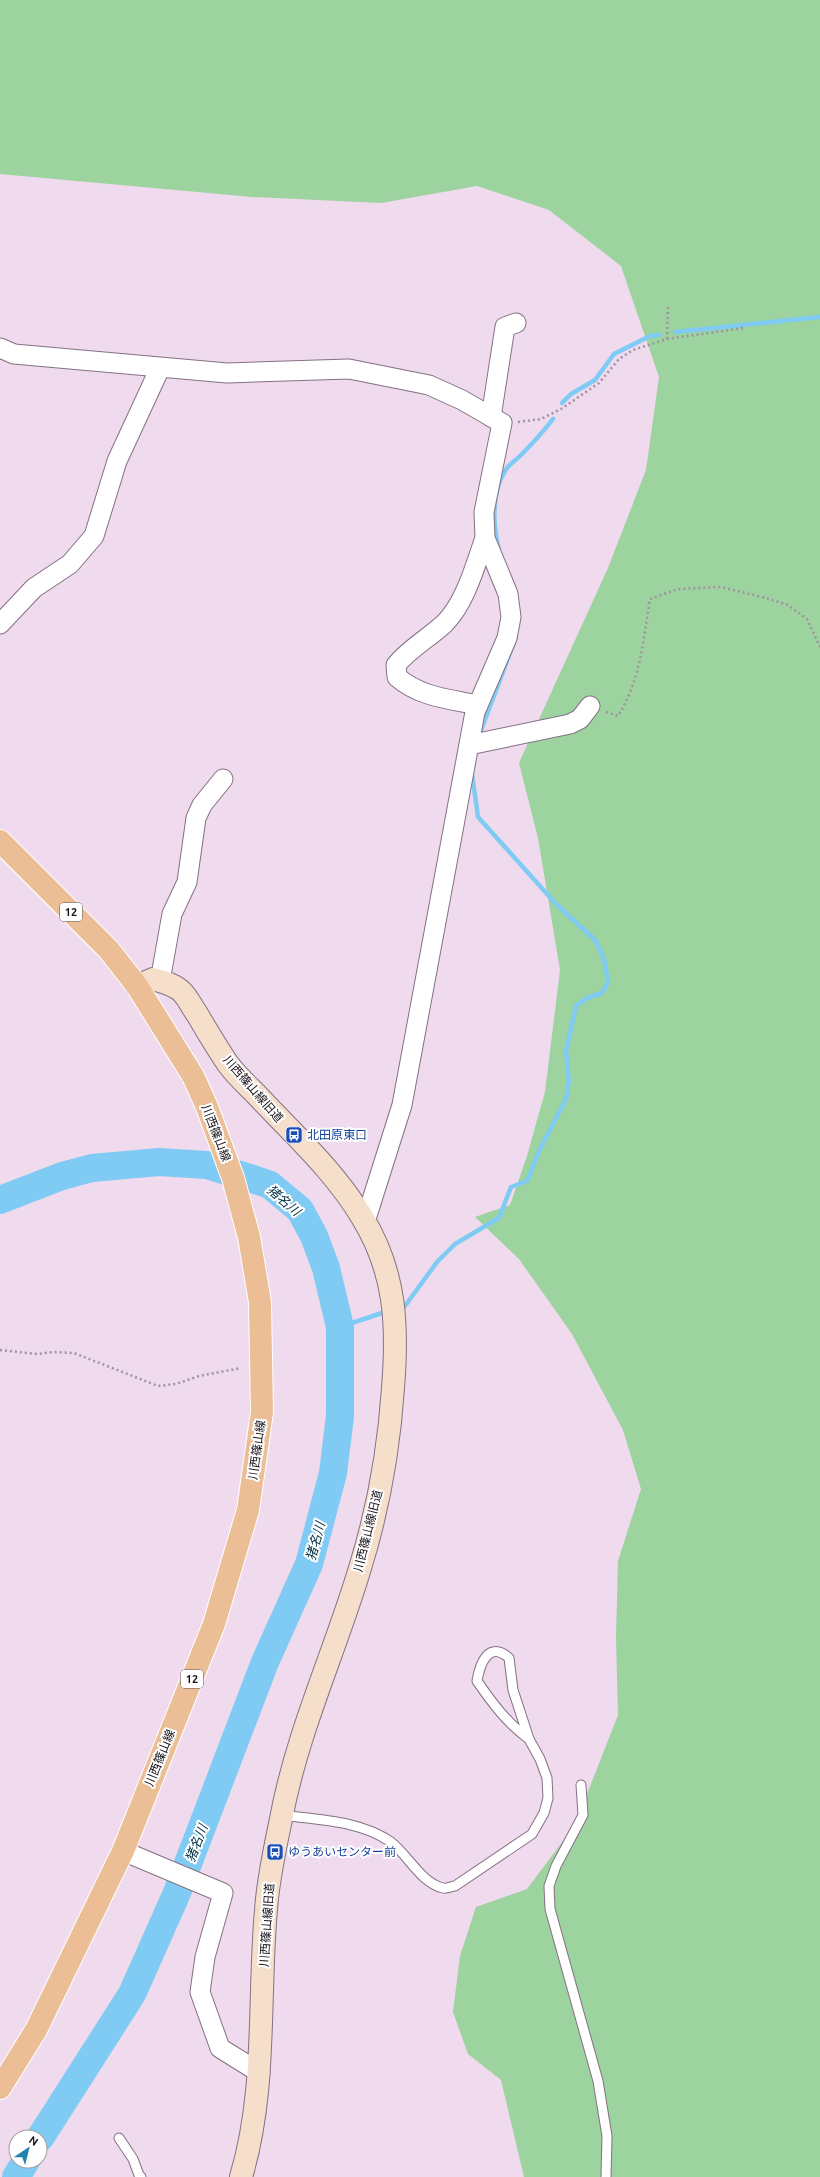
<svg xmlns="http://www.w3.org/2000/svg" width="820" height="2177" font-family="Ubuntu,'Noto Sans JP',sans-serif">
	<style>
		.green { fill: #9cd39e }
		.lines { fill: none; stroke-linecap: round; stroke-linejoin: round }
		.stream { stroke: #80cbf4; stroke-width: 4.5 }
		.river { stroke: #80cbf4; stroke-width: 28 }
		.lane-casing { stroke: #847183; stroke-width: 11 }
		.street-casing { stroke: #847183; stroke-width: 21 }
		.secondary-casing { stroke: #847183; stroke-width: 24 }
		.primary-casing { stroke: #fff; stroke-width: 24 }
		.path { stroke: #a191a1; stroke-width: 2.5; stroke-dasharray: 2 3; stroke-linecap: butt }
		.lane { stroke: #fff; stroke-width: 9 }
		.street { stroke: #fff; stroke-width: 19 }
		.secondary { stroke: #f5dfca; stroke-width: 22 }
		.primary { stroke: #ebbe96; stroke-width: 22 }
		.labels { text-anchor: middle; stroke-width: 4; stroke-linejoin: round; paint-order: stroke }
		.shield { fill: #fff; stroke: #5d585d; stroke-width: 1 }
		.shield-label { font-size: 11px; font-weight: bold; fill: #181118 }
		.street-label { font-size: 12px; fill: #181118; stroke: #fff }
		.transit-label { font-size: 12px; fill: #164399; stroke: #fff; text-anchor: start }
		.water-label { font-size: 13px; font-style: italic; fill: #023145; stroke: #fff }
	</style>
	<rect width="100%" height="100%" fill="#efdaee"/>
	<polygon class="green" points="0,0 820,0 820,2177 524,2177 501,2080 468,2054 453,2012 460,1956 476,1907 527,1889 575,1825 618,1715 616,1637 618,1561 641,1489 623,1430 572,1334 519,1259 475,1217 510,1205 527,1156 545,1092 560,970 538,838 519,763 608,568 646,470 659,377 621,266 549,210 477,186 381,203 252,197 0,174"/>
	<g class="lines">
		<g class="stream">
			<polyline points="675,332 820,317"/>
			<polyline points="562,403 571,394 595,380 614,354 650,336 659,335"/>
			<path d="M499 550C493 526 491 493 505 471 508 465 515 461 520 456 532 444 543 432 553 419"/>
			<polyline points="480,733 516,637"/>
			<polyline points="399,1308 405,1306 437,1262 455,1244 499,1218 511,1187 527,1181 540,1149 566,1099 569,1081 566,1051 576,1006 587,998 602,993 608,982 604,959 595,940 556,904 478,817 472,774"/>
			<polyline points="340,1327 388,1311"/>
		</g>
		<g class="river">
			<polyline points="0,1200 62,1176 92,1168 159,1162 207,1165 253,1179 270,1185 300,1210 314,1236 326,1268 340,1327 340,1416 333,1473 309,1564 265,1662 176,1895 132,1994 40,2138"/>
			<polyline points="16,2177 26,2161"/>
		</g>
		<defs>
			<g id="lane">
				<polyline points="581,1785 583,1815 556,1866 549,1886 550,1909 598,2081 607,2136 606,2177"/>
				<path d="M281 1815C318 1820 359 1820 391 1842 408 1855 421 1883 443 1888 447 1889 452 1886 455 1886L532 1834 544 1813 548 1798 547 1778 540 1759 529 1739 513 1690 509 1658C489 1640 480 1663 477 1681 493 1704 507 1723 529 1739"/>
				<polyline points="119,2138 133,2159 139,2175 141,2177"/>
			</g>
			<g id="street">
				<polyline points="0,348 14,354 227,373 349,369 429,385 462,400 502,423 484,512 485,538 508,594 511,617 507,638 475,712 402,1105 365,1222"/>
				<polyline points="491,417 505,327 516,323"/>
				<polyline points="0,624 34,588 70,564 94,536 117,461 160,368"/>
				<path d="M478 705C449 699 420 697 397 677L396 665C410 648 429 638 445 623 466 601 475 566 485 538"/>
				<polyline points="469,745 570,724 580,719 590,706"/>
				<polyline points="160,981 172,914 187,882 196,818 202,805 223,779"/>
				<polyline points="123,1851 223,1893 205,1957 200,1992 220,2048 260,2073"/>
			</g>
			<path id="secondary" d="M137 986 153 979C163 982 174 984 182 992 188 998 192 1007 197 1014 207 1031 217 1048 228 1064 236 1075 246 1084 255 1093 292 1133 334 1170 362 1217 396 1272 398 1326 393 1388 389 1448 378 1510 360 1568 335 1652 297 1732 281 1819 275 1848 268 1879 266 1910 258 1999 267 2090 241 2177"/>
			<polyline id="primary" points="0,841 109,950 137,986 193,1076 207,1107 233,1178 249,1237 260,1302 262,1412 248,1510 214,1624 123,1851 36,2030 0,2088"/>
		</defs>
		<use href="#lane" class="lane-casing"/>
		<use href="#street" class="street-casing"/>
		<use href="#secondary" class="secondary-casing"/>
		<use href="#primary" class="primary-casing"/>
		<g class="path">
			<polyline points="667,339 668,304"/>
			<polyline points="518,422 541,419 561,409 599,383 619,359 633,350 667,339 743,328"/>
			<path d="M606 712 618 716C641 679 643 641 650 599L678 589 721 587 766 598 788 605 807 619 820 647"/>
			<polyline points="0,1350 37,1354 53,1352 74,1353 158,1386 176,1384 199,1376 241,1368"/>
		</g>
		<use href="#lane" class="lane"/>
		<use href="#street" class="street"/>
		<use href="#secondary" class="secondary"/>
		<use href="#primary" class="primary"/>
	</g>
	<defs>
		<symbol id="bus-square" viewBox="-11 -11 22 22"><rect x="-9" y="-9" width="18" height="18" rx="4" fill="#1a4fb4" stroke="#fff"/><path d="M-5-6H5V4H4V6H2V4H-2V6H-4V4H-5ZM-3.5-4V0h7V-4ZM-3.5 1.2v1.5H-2V1.2ZM2 1.2v1.5H3.5V1.2Z" fill="#fff"/></symbol>
	</defs>
	<g fill-rule="evenodd">
		<use href="#bus-square" x="284" y="1125" width="20" height="20"/>
		<use href="#bus-square" x="265" y="1842" width="20" height="20"/>
	</g>
	<g class="labels">
		<g class="shield">
			<rect x="60" y="903" width="22" height="18" rx="3"/>
			<rect x="181" y="1670" width="22" height="18" rx="3"/>
		</g>
		<g class="shield-label">
			<text x="71" y="916">12</text>
			<text x="192" y="1683">12</text>
		</g>
		<g class="street-label">
			<text transform="translate(253 1089) rotate(49)" y="4">川西篠山線旧道</text>
			<text transform="translate(216 1133) rotate(69)" y="4">川西篠山線</text>
			<text transform="translate(257 1450) rotate(-82)" y="4">川西篠山線</text>
			<text transform="translate(368 1531) rotate(-76)" y="4">川西篠山線旧道</text>
			<text transform="translate(160 1758) rotate(-68)" y="4">川西篠山線</text>
			<text transform="translate(267 1925) rotate(-86)" y="4">川西篠山線旧道</text>
		</g>
		<g class="transit-label">
			<text x="307" y="1139">北田原東口</text>
			<text x="288" y="1856">ゆうあいセンター前</text>
		</g>
		<g class="water-label">
			<text transform="translate(284 1200) rotate(41)" y="5">猪名川</text>
			<text transform="translate(315 1541) rotate(-75)" y="5">猪名川</text>
			<text transform="translate(196 1843) rotate(-69)" y="5">猪名川</text>
		</g>
	</g>
	<g transform="translate(28 2149) rotate(35)"><circle r="19" fill="#ffffff" stroke="#a3a0a3"/>
	<path d="M0-3L7 15L0 10L-7 15Z" fill="#2183ae"/>
	<text y="-6" font-size="11" font-weight="bold" text-anchor="middle" fill="#181118">N</text>
	</g>
</svg>
